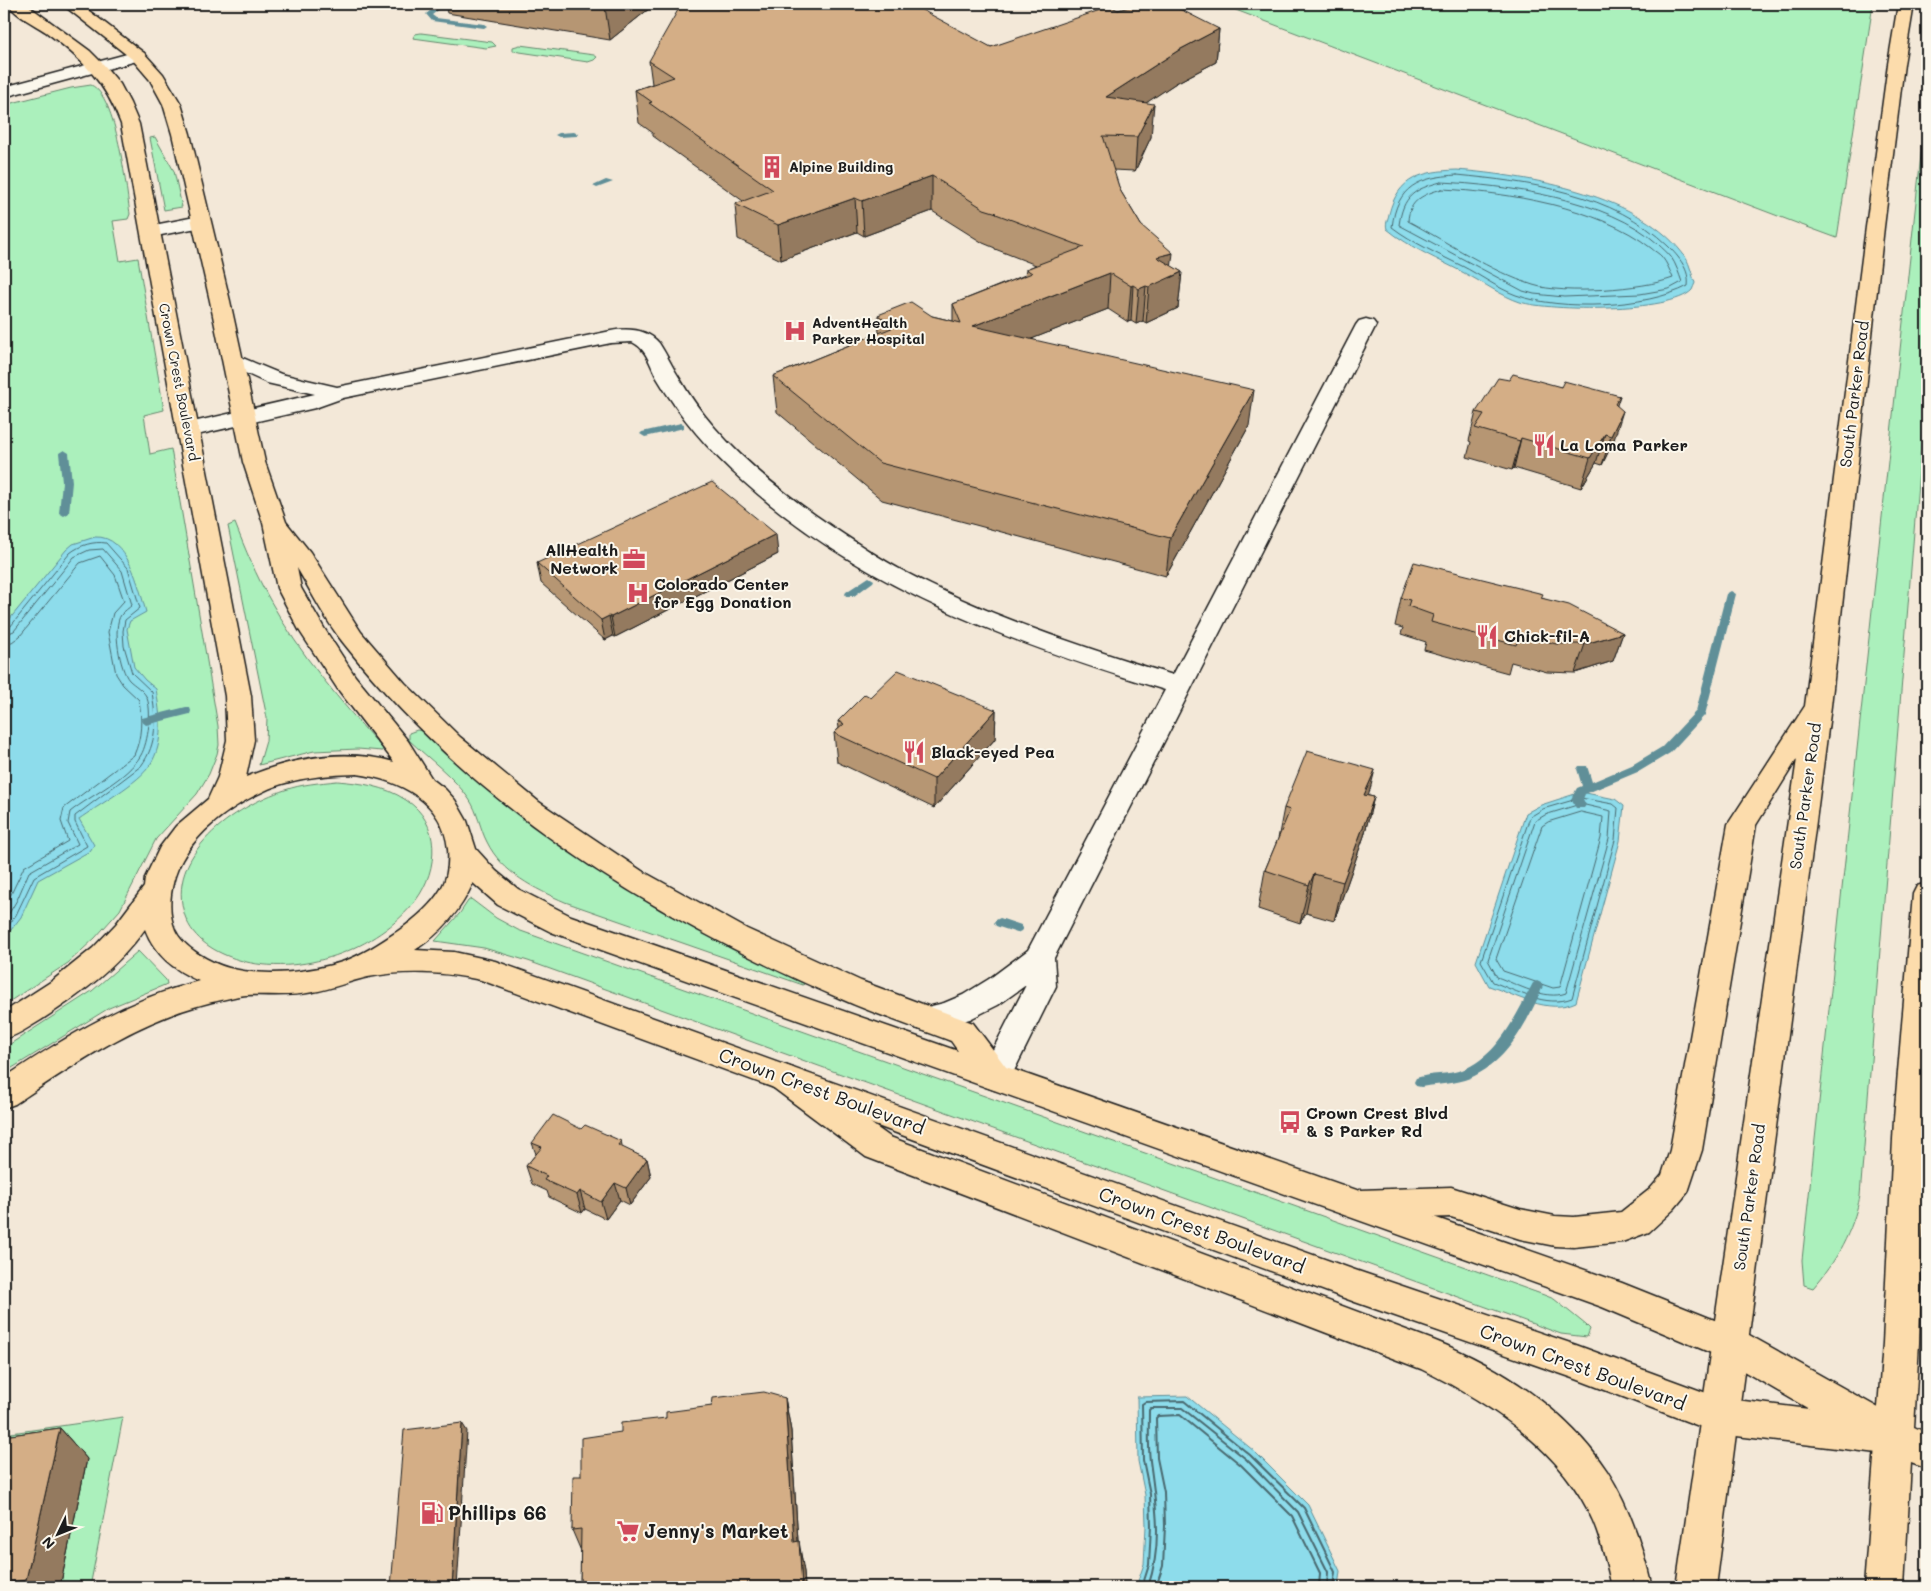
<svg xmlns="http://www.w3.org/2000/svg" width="1931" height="1591" font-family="Mali,sans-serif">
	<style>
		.green { fill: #abf0bc; stroke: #64866c }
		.water { fill: #8ddceb; stroke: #608f98 }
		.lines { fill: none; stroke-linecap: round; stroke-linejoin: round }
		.shore-far1 { stroke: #49696f; stroke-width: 1 }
		.shore { stroke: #49696f; stroke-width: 2 }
		.stream { fill: #608f98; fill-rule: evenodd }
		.minor-casing { stroke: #1c1c1c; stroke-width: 3 }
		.major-casing { stroke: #1c1c1c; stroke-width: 3 }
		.highway-casing { stroke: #1c1c1c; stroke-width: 3 }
		.minor { fill: #fbf7ec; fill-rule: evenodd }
		.major { fill: #fcdcac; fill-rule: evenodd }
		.highway { fill: #fcdcac; fill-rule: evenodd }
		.wall { fill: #b69673; stroke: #1c1c1c }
		.shaded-wall { fill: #947a5e; stroke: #1c1c1c }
		.building { fill: #d4ae86; stroke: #1c1c1c }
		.labels { text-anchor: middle; stroke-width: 4; stroke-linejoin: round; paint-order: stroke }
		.far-poi-label { font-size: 14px; font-weight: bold; fill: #1c1c1c; stroke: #fbf7ec; text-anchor: start }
		.far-street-label { font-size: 14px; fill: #1c1c1c; stroke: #fbf7ec }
		.street-label { font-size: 16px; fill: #1c1c1c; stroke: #fbf7ec }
		.poi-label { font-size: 16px; font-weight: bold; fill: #1c1c1c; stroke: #fbf7ec; text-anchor: start }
		.near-street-label { font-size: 19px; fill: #1c1c1c; stroke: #fbf7ec }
		.near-poi-label { font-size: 19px; font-weight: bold; fill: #1c1c1c; stroke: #fbf7ec; text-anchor: start }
	</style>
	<rect width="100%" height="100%" fill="#f3e8d8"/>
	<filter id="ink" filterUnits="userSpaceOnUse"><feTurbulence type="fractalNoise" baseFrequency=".02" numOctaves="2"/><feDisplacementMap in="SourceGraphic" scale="10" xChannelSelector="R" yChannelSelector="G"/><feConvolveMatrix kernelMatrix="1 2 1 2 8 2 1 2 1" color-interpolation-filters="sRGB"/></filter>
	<g filter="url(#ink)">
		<g class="green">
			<polygon points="1220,4 1873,4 1837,238 1799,224"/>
			<polygon points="421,33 492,42 496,46 486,48 413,38 415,34"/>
			<polygon points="520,45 594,55 597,57 594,60 588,62 513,51 513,47"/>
			<path d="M91 85C117 96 126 187 130 214L128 219 113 221 120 261 138 258 164 410 144 415 150 454 171 449 218 726 219 745 217 754 209 774 197 794 156 839 120 910 95 938 68 963 4 1005V105L71 88Z"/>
			<path d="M1925 118 1927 119V372L1860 1196C1853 1231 1836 1262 1813 1288L1804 1285 1802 1260Z"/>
			<polygon points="155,137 174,171 182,207 164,210 150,138"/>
			<path d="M235 523C245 549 256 575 270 600 300 655 341 702 383 749L382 751 358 749 314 751 259 765 266 741 267 718 228 526Z"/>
			<path d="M417 730 422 731 480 784 588 864 686 923 806 982 803 985 565 902C535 889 502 873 487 842 480 829 478 812 469 799 454 777 429 759 409 740V733Z"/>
			<path d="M337 781C361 783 385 786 406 800 441 822 439 869 416 900 378 950 299 978 239 960 216 953 193 940 185 916 164 855 235 806 285 790 302 784 319 783 337 781Z"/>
			<polygon points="471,899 496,918 518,930 1544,1295 1554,1299 1586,1325 1590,1329 1587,1337 1561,1334 528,961 484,948 435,941 460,913 468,901"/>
			<polygon points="138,951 166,980 167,984 109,1008 4,1073 4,1048 92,991"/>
			<polygon points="123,1417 90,1587 4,1587 4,1434"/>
		</g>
		<g class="water">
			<path d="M1457 170C1529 176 1642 194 1686 258 1690 265 1692 275 1695 283 1694 285 1693 288 1692 290 1671 313 1549 311 1520 302 1502 296 1484 283 1466 274 1440 260 1410 248 1387 229 1385 223 1388 220 1389 214 1398 177 1423 171 1457 170Z"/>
			<path d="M95 537C128 535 139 588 146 612L130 621 127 629 134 667 145 680 156 689C160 714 165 742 150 765 140 782 97 806 79 819L94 845 90 851 38 880 21 917 4 939V626L66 550 73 544Z"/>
			<path d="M1581 792 1615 799 1624 806 1620 841 1576 1002C1548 1015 1516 995 1489 986L1476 962 1526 813 1541 805Z"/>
			<polygon points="1187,1396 1254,1451 1308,1505 1340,1571 1338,1587 1136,1587 1144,1564 1146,1526 1145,1495 1138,1461 1137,1397"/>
		</g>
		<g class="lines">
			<g class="shore-far1">
				<path d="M1457 175C1529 182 1614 193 1668 246 1679 257 1690 270 1688 286 1646 308 1561 311 1516 295 1497 288 1480 275 1462 266 1438 254 1413 243 1392 227 1397 186 1419 177 1457 175Z"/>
				<path d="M1441 182C1505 185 1609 199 1658 244 1662 248 1668 253 1671 257 1676 264 1679 274 1682 282L1669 289 1640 294 1564 297 1534 294 1523 291 1399 225C1403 196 1414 189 1441 182Z"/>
				<path d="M1442 189C1505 192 1600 207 1651 248 1654 251 1660 254 1662 257 1667 263 1670 271 1673 278 1643 289 1564 295 1533 285 1492 272 1447 242 1408 221 1409 200 1424 194 1442 189Z"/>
				<path d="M4 629 10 627 70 553C80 545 94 541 106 543L128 568 140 608 125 620 123 631 124 646 132 673 152 692C156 719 158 743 141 766L75 816V822L87 846 34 877 16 915 4 932"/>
				<path d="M4 635 14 631 74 557 89 550 103 549 122 571 132 605C129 608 124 611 121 615 112 627 120 670 129 680 134 685 143 690 146 696 153 709 148 743 141 755 127 779 91 795 70 812L68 823 78 844 29 872 17 900 4 922"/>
				<path d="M4 643 12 642 20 636 80 563 100 556 115 575 124 601 113 613 108 632 116 674 123 685 139 700C142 719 142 737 134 755L64 808 61 821 68 841 24 867 4 909"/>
				<path d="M1581 798 1613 804 1618 808 1615 840 1572 998C1546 1008 1517 991 1493 982L1481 961 1530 817 1543 809Z"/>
				<path d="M1581 804 1611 811 1609 839 1566 993C1545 1001 1517 984 1497 977L1488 960 1535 821 1545 815Z"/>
				<polygon points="1581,812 1603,817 1601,838 1560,987 1553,988 1503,971 1496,959 1542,826 1548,822"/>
			</g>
			<g class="shore">
				<polyline points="1142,1587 1149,1565 1151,1526 1150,1494 1143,1460 1142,1404 1145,1402 1184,1401 1250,1455 1304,1508 1335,1572 1333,1587"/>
				<path d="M1148 1587C1163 1543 1156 1506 1150 1461 1148 1444 1149 1427 1149 1410L1151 1408H1182L1246 1459 1298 1512 1328 1572 1327 1587"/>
				<polyline points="1156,1587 1163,1566 1165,1526 1164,1492 1157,1458 1156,1418 1158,1416 1180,1415 1241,1465 1292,1516 1320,1573 1319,1587"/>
			</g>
			<g class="stream">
				<polygon points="439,4 446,4 432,15 436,18 484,24 487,26 484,28 432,21 426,14"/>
				<polygon points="574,132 578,134 577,136 559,137 555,135 559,133"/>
				<polygon points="606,180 613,182 597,188 593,186"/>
				<polygon points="681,423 684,424 684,428 645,437 640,434 642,432"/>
				<polygon points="64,450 69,453 72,482 69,513 64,516 59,513 62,482 59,453"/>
				<polygon points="869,577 874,580 873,582 854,596 846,596 845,594 846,592"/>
				<polygon points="1731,591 1736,594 1705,715 1670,753 1640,771 1585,794 1583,799 1586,805 1584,808 1576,808 1571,799 1577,788 1582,786 1577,769 1579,766 1587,766 1592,782 1632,765 1662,747 1696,711 1726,594"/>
				<polygon points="186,707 190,708 191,711 190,714 146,725 141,721 142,718"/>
				<polygon points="1000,918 1021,925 1023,928 1021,931 1017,933 996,926 994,923 996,920"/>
				<path d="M1537 981 1541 983 1543 986C1528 1021 1508 1062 1470 1078 1455 1084 1437 1084 1421 1087L1416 1086 1414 1082 1416 1078C1431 1073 1447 1075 1462 1070 1499 1056 1516 1015 1533 983Z"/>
			</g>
			<defs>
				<g id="minor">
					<polygon points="138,51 144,53 146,56 144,59 4,97 4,87"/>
					<polygon points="200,216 207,218 209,222 207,226 151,237 144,235 142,231 144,227"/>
					<path d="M1366 319 1373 321 1376 325 1054 958 1056 986 1011 1077 1006 1086 995 1090 984 1086 979 1077 1026 985 998 1005 970 1019 926 1031 915 1028 911 1019 915 1010 944 1003 963 995 989 979 1028 950 1165 690C1014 644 863 589 744 482 710 452 680 417 657 378 650 365 647 349 632 342L611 343 343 398 315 408 188 437 180 435 177 430 180 425 315 394 267 383 226 364 223 360 226 356 233 354 281 374 337 387 611 331C628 328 647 329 659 343 667 355 672 367 680 379 690 397 702 413 715 428 749 467 791 499 834 528 857 543 880 559 905 572 989 616 1081 647 1173 675L1356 325 1359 321Z"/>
				</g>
				<path id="major" d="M8 4H26L90 51 104 65 120 84 130 103 139 124 251 696 254 740 246 777C292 758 345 748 394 762L337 688 299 630 277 588 263 523 243 462 210 301 172 134 163 104 150 80 132 59 62 4H80L144 53 163 74 181 104 190 134 230 301 265 462 286 522 310 552 361 632 405 683 460 737 539 802 642 871 747 929 861 981 973 1023 1006 1067 1622 1283 1742 1331 1907 1424 1913 1437 1907 1450 1894 1455 1720 1434 1576 1379 1355 1302 481 980C445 972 404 970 368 977 350 981 332 989 313 992 290 997 269 994 246 995 235 996 223 1000 212 1002 138 1020 78 1062 15 1104L4 1108V1078C65 1037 126 1000 199 981 174 970 155 955 145 929 118 967 80 995 41 1020 29 1027 17 1036 4 1039V1012L52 981 93 948 116 924 144 887 145 878 160 847 176 826 208 799 218 777 227 740 225 696 121 124C105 81 82 59 46 32 34 24 16 16 8 4ZM297 568C312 593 326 622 345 645 472 806 653 918 839 998 875 1014 914 1027 951 1041L958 1051 571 916 518 889 496 871 476 849 467 821 455 800 445 789 432 779 408 741 355 676 324 628 301 588ZM357 774C400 780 443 801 448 849 449 862 448 877 441 889 431 906 414 920 398 931 380 943 362 955 342 962 307 973 264 977 229 968 211 963 183 948 175 930 166 908 171 880 182 860 198 831 229 808 258 794 288 778 323 775 357 774ZM473 883 498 905 551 932 1602 1307 1716 1355 1809 1409 1720 1398 1576 1345 1355 1270 495 961 454 952 415 950C441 933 460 912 473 883Z"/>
				<g id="highway">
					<polygon points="1898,4 1914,4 1904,64 1884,227 1831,706 1716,1587 1676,1587 1797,759 1756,825 1702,1150 1688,1192 1674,1209 1649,1232 1622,1242 1574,1247 1555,1246 1520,1239 1451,1217 1360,1220 1348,1215 1343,1205 1348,1195 1360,1190 1451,1187 1520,1209 1555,1216 1574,1217 1621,1212 1650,1189 1662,1175 1670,1150 1728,824 1805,706 1866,227 1888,64"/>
					<polygon points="1927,883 1927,1103 1919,1343 1914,1427 1927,1433 1927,1469 1911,1463 1904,1587 1864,1587 1883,1343 1894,1119 1913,894 1917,886"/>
					<path d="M782 1064 793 1068 890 1137 1433 1340C1500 1366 1567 1410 1607 1471 1629 1505 1643 1548 1652 1587H1612C1607 1565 1602 1542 1593 1521 1562 1449 1488 1402 1421 1369L866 1157 771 1086 766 1077 771 1068Z"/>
				</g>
			</defs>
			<use href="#minor" class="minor-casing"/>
			<use href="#major" class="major-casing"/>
			<use href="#highway" class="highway-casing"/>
			<use href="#minor" class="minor"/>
			<use href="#major" class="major"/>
			<use href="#highway" class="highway"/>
		</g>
		<g class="wall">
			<polygon points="445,4 655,4 610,40 447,13"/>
			<polygon points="1146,5 1219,29 1216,62 1176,83 1145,103 1151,137 1135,171 1113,170 1120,190 1141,225 1171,266 1182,272 1178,308 1146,323 1143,321 1136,324 1131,321 1128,322 1108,309 1031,339 1249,426 1166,576 882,500 777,412 773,376 879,333 878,315 932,316 953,321 953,304 1025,275 1026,269 1036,265 995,249 995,248 983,243 932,211 864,236 857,232 781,260 738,239 735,204 743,201 653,136 653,133 639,123 635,90 652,84 649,61 878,6 991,47 1118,10"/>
			<polygon points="1509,380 1561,387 1620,396 1617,405 1614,440 1602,465 1596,463 1581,488 1514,468 1512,470 1467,457 1471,442 1469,441 1476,412"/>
			<polygon points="778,554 615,637 613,636 605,640 541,583 537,563"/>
			<polygon points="1401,598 1542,598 1623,633 1613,661 1575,673 1547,672 1511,662 1508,673 1424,650 1426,642 1401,634 1403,628 1395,626"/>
			<polygon points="870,697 996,710 995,739 934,808 837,762 834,733 839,728 838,721"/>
			<polygon points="1369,796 1374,797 1364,836 1334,921 1306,913 1300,923 1258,909 1265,870 1278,839 1284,808"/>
			<polygon points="581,1129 647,1159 651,1177 630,1205 620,1200 606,1219 585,1209 582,1213 549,1197 547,1191 532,1184 526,1166 536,1154 532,1143"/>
			<polygon points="785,1398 791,1431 798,1541 804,1572 805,1587 580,1587 581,1551 572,1530 581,1476 621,1432 666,1418 712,1406"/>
			<polygon points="60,1428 87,1459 60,1587 4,1587 4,1436"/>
		</g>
		<g class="shaded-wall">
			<polygon points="610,4 655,4 610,40 605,7"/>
			<polygon points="1219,29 1216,62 1176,83 1104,131 1106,97 1179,50"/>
			<polygon points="1154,104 1151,137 1135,171 1137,137"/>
			<polygon points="932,176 932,211 864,236 862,201"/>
			<polygon points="855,198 857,232 781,260 778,225"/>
			<polygon points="1173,253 1170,278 1182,272 1178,308 1146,323 1149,287 1157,257"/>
			<polygon points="1110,273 1108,309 973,362 973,326"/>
			<polygon points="1133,285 1131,321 1128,322 1131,286"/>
			<polygon points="1146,286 1143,321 1136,324 1139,289"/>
			<polygon points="1254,390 1249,426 1166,576 1170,538"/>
			<polygon points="1623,411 1614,440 1602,465 1611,436"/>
			<polygon points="1605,434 1596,463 1581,488 1590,458"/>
			<polygon points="1521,438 1514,468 1512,470 1520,441"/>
			<polygon points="776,534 778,554 615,637 611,617"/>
			<polygon points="609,616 613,636 605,640 601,620"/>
			<polygon points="1623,633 1613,661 1575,673 1585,644"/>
			<polygon points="996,710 995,739 934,808 934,779"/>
			<polygon points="1375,770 1365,809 1364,795"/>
			<polygon points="1374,797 1364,836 1334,921 1343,882"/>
			<polygon points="1314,874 1306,913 1300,923 1309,885"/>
			<polygon points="621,1141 625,1158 618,1145"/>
			<polygon points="647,1159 651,1177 630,1205 626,1188"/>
			<polygon points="615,1183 620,1200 606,1219 601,1202"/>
			<polygon points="580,1191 585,1209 582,1213 577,1195"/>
			<polygon points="785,1398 791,1431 800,1572 794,1542"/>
			<polygon points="462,1423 467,1431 457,1587 452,1587"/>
			<polygon points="60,1428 87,1459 60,1587 34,1587 26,1580"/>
			<polygon points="799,1541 804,1572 805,1587 802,1587"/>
		</g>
		<g class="building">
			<polygon points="583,4 610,4 605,7"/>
			<polygon points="700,4 873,4 878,6 887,4 911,4 991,47 1103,9 1112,7 1118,10 1141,4 1144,4 1146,5 1151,4 1155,4 1157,5 1161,4 1170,4 1219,29 1179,50 1106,97 1154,104 1137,137 1103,136 1120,190 1141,225 1173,253 1157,257 1182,272 1149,287 1146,286 1139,289 1133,285 1131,286 1110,273 973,326 1254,390 1170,538 880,463 773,376 894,327 878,315 911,302 932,316 961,323 953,304 1032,273 1026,269 1084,247 996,214 997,213 984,209 932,176 862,201 855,198 778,225 735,204 773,190 649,103 652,102 635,90 674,77 649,61 678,10"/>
			<polygon points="1513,374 1561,387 1564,381 1620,396 1615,404 1623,411 1611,436 1605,434 1590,458 1521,438 1520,441 1475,428 1484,414 1476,412 1498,378 1509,380"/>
			<polygon points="712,482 776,534 611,617 609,616 601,620 537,563"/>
			<polygon points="1414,562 1543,594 1541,598 1569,605 1623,633 1585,644 1556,644 1520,634 1516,645 1431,622 1433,615 1408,606 1410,600 1401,598"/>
			<polygon points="898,670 996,710 934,779 834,733 844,724 838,721 865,694 870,697"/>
			<polygon points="1307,751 1375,770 1364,795 1374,797 1343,882 1314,874 1309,885 1265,870 1290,810 1284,808"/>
			<polygon points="553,1115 581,1129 585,1125 621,1141 618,1145 647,1159 626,1188 615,1183 601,1202 580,1191 577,1195 544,1180 547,1176 526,1166 542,1147 532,1143"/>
			<polygon points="764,1392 785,1398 794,1542 799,1541 802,1587 580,1587 581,1529 572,1530 573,1476 581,1476 581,1438 621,1432 621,1423 666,1418 666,1412 712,1406 713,1398"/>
			<polygon points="462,1423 452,1587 391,1587 404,1430"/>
			<polygon points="60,1428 26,1580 4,1583 4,1436"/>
		</g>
	</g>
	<defs>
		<symbol id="building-bare" viewBox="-9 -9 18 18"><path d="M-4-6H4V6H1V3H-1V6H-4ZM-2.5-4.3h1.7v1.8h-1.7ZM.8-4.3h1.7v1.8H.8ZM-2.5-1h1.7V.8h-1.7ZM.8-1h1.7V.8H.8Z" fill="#d1495b" stroke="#fbf7ec" stroke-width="2.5" paint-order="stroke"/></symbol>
		<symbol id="hospital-bare" viewBox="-9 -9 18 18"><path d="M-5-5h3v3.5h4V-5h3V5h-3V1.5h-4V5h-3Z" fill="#d1495b" stroke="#fbf7ec" stroke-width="2.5" paint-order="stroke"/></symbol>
		<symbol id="restaurant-bare" viewBox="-9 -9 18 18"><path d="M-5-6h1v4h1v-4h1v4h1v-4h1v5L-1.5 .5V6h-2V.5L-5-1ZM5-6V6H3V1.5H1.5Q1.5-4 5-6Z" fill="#d1495b" stroke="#fbf7ec" stroke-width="2.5" paint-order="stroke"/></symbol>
		<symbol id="office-bare" viewBox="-9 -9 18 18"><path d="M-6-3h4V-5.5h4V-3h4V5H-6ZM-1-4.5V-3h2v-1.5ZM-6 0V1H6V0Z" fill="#d1495b" stroke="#fbf7ec" stroke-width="2.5" paint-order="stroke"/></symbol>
		<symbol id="bus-bare" viewBox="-9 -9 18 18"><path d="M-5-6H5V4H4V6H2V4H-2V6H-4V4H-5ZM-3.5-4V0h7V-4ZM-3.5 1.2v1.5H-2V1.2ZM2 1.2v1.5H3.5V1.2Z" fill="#d1495b" stroke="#fbf7ec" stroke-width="2.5" paint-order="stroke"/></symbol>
		<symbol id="fuel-bare" viewBox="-9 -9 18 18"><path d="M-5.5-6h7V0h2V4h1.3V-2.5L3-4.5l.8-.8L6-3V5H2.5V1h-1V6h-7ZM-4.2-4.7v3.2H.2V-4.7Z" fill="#d1495b" stroke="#fbf7ec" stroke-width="2.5" paint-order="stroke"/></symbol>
		<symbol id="supermarket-bare" viewBox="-9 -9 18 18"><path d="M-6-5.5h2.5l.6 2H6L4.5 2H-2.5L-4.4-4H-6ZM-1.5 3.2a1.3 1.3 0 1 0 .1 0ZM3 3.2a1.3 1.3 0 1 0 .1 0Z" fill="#d1495b" stroke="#fbf7ec" stroke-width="2.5" paint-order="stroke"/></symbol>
	</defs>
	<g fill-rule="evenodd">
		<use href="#building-bare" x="756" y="151" width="32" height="32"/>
		<use href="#hospital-bare" x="779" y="315" width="32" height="32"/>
		<use href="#restaurant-bare" x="1528" y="429" width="32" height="32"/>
		<use href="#office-bare" x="618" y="543" width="32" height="32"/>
		<use href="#hospital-bare" x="622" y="577" width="32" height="32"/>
		<use href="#restaurant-bare" x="1471" y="620" width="32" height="32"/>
		<use href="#restaurant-bare" x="898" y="736" width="32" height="32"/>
		<use href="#bus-bare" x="1274" y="1106" width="32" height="32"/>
		<use href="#fuel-bare" x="416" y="1497" width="32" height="32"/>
		<use href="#supermarket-bare" x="612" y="1515" width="32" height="32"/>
	</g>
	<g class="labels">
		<g class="far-poi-label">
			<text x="789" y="172">Alpine Building</text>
			<text x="812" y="328">AdventHealth<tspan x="812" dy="16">Parker Hospital</tspan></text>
		</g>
		<g class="far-street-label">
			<text transform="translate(179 382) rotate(79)" y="5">Crown Crest Boulevard</text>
		</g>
		<g class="street-label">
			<text transform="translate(1854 394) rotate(-83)" y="6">South Parker Road</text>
			<text transform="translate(1805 796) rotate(-82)" y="6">South Parker Road</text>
			<text transform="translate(1749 1197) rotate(-82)" y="6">South Parker Road</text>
		</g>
		<g class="poi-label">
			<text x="1560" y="451">La Loma Parker</text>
			<text x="618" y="556" text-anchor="end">AllHealth<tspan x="618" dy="18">Network</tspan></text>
			<text x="654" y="590">Colorado Center<tspan x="654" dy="18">for Egg Donation</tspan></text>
			<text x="1504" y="642">Chick-fil-A</text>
			<text x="931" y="758">Black-eyed Pea</text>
			<text x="1306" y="1119">Crown Crest Blvd<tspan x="1306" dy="18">&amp; S Parker Rd</tspan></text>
		</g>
		<g class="near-street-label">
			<text transform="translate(822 1091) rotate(20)" y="7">Crown Crest Boulevard</text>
			<text transform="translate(1202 1230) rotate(20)" y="7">Crown Crest Boulevard</text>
			<text transform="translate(1583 1367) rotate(20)" y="7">Crown Crest Boulevard</text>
		</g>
		<g class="near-poi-label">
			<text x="448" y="1520">Phillips 66</text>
			<text x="644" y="1538">Jenny's Market</text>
		</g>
	</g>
	<rect width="1931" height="1591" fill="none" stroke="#fbf7ec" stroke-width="20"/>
	<rect x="10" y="10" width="1911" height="1571" fill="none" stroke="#1c1c1c" stroke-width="2" filter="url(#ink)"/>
	<g transform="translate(58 1534) rotate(227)" stroke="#fbf7ec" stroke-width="4" paint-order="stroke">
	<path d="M0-4L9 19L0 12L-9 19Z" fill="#1c1c1c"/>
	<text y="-8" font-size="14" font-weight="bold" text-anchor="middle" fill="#1c1c1c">N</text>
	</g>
</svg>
